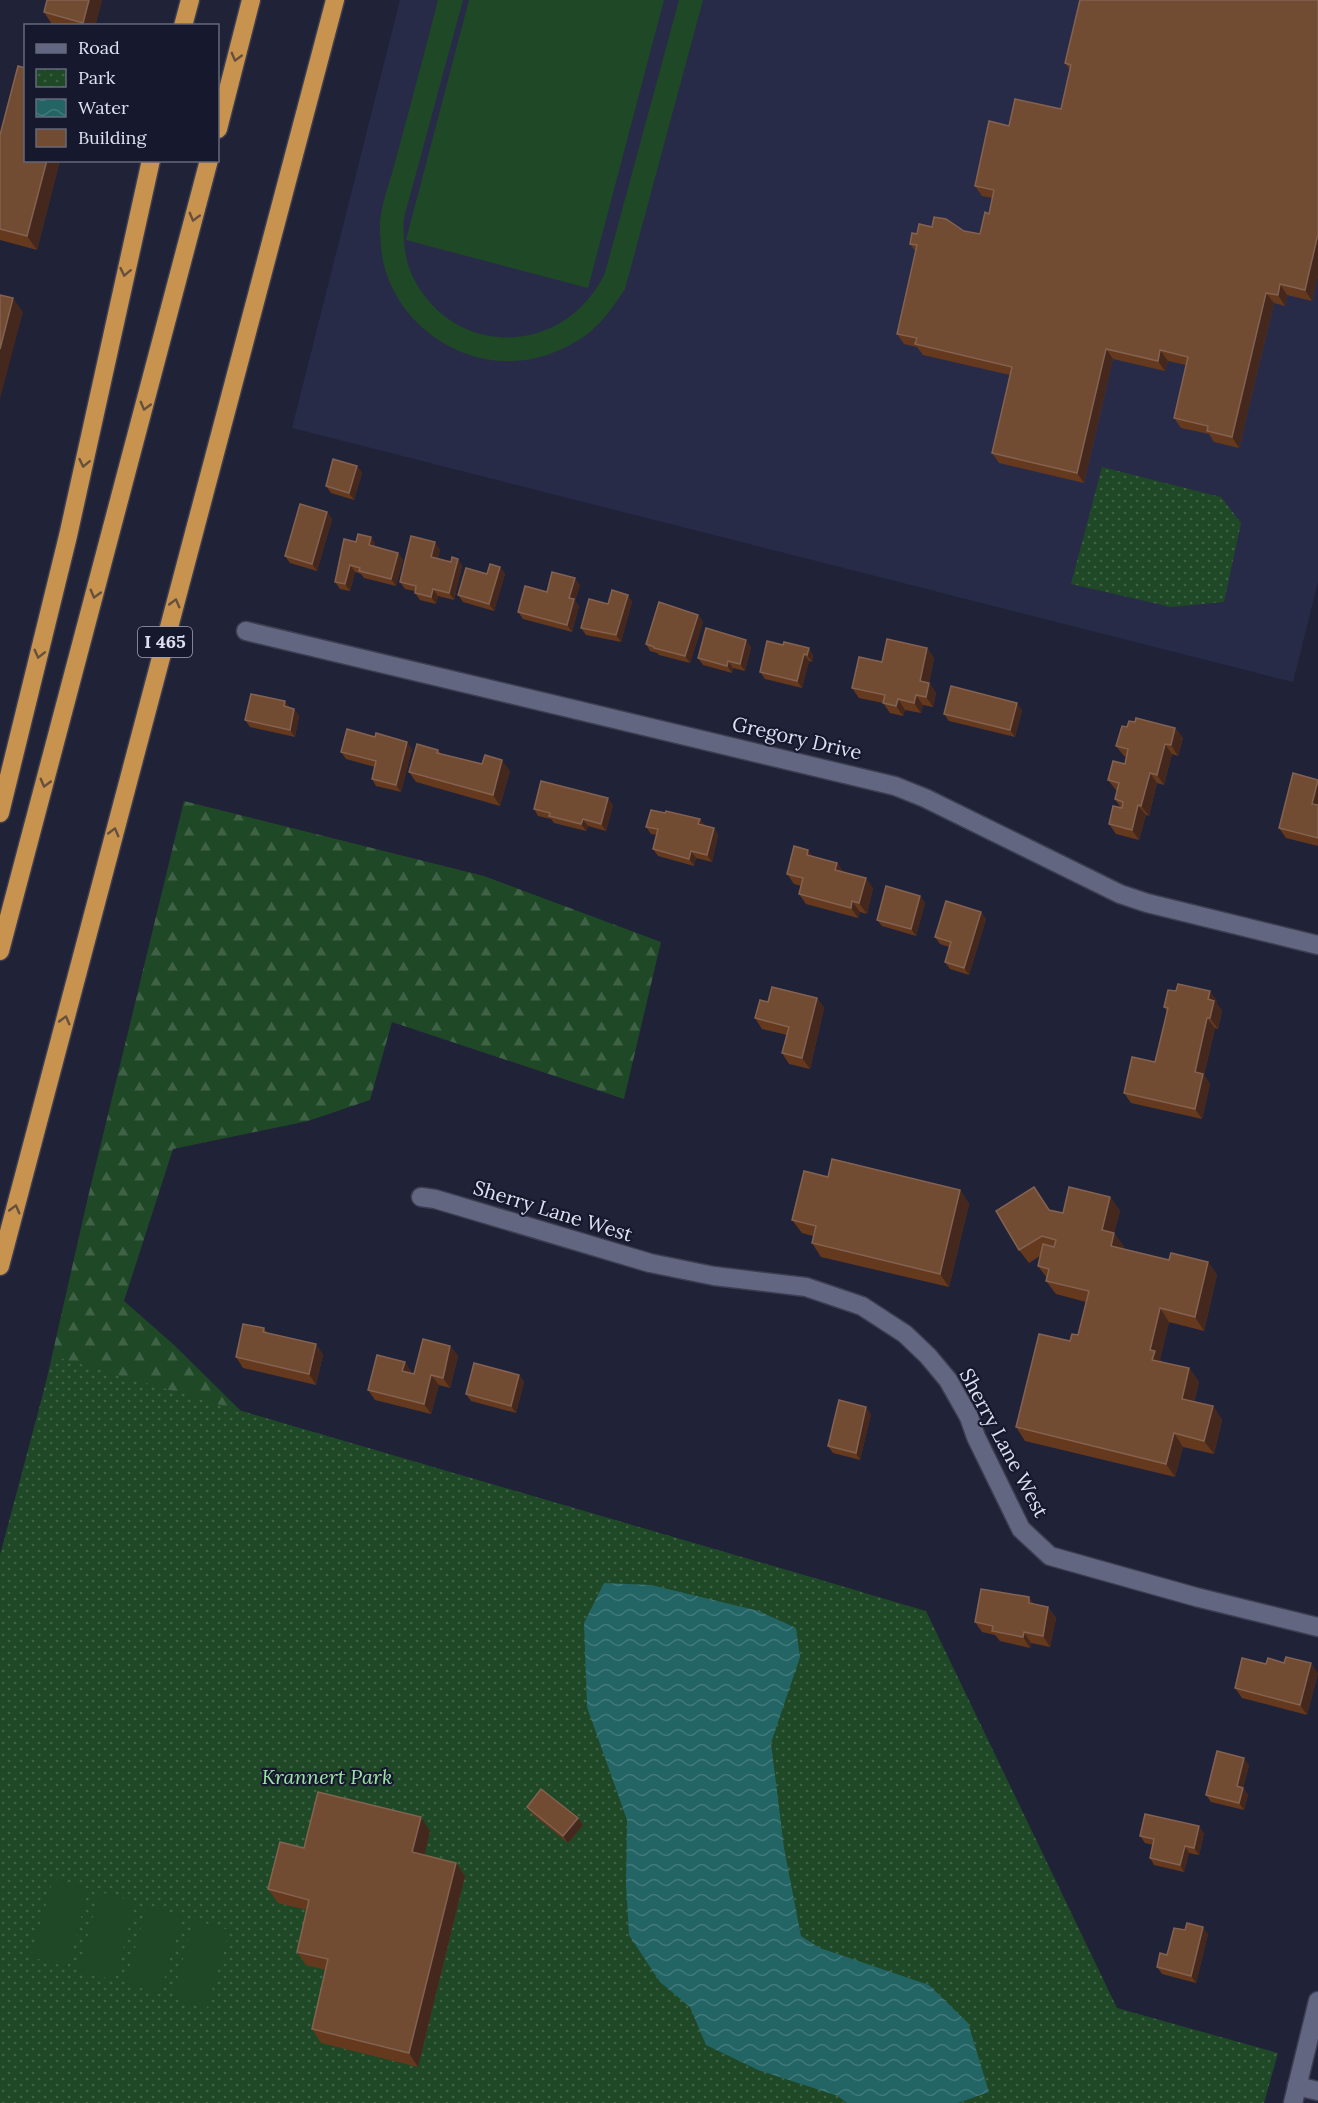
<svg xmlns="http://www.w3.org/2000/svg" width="1318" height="2103" font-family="Lora,serif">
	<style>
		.built { fill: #282b47 }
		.forest { fill: url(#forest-firs) }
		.park { fill: url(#park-dots) }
		.pitch { fill: #1f4826 }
		.water { fill: url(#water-waves) }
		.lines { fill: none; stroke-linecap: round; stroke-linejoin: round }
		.minor-casing { stroke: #3d3e51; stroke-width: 21 }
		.highway-casing { stroke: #3d3e51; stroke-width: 21 }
		.minor { stroke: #636681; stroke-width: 18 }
		.highway { stroke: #c7934e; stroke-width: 18 }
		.wall { fill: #65391d }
		.shaded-wall { fill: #44281e }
		.building { fill: #724b33; stroke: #836251; stroke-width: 1.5 }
		.oneway { stroke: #664f3c }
		.labels { text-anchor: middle; stroke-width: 4.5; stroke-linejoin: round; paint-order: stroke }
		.shield { fill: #16182e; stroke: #a2a4b5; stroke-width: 1.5 }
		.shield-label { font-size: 18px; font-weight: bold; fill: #dee0ef }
		.street-label { font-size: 20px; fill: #dee0ef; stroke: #16182e }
		.park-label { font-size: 20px; font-style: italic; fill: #9ee4a6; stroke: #16182e }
	</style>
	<defs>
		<pattern id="forest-firs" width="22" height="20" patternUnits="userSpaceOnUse" patternTransform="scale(1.5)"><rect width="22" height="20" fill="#1f4826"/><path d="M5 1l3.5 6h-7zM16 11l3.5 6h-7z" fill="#3f6246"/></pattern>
		<pattern id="park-dots" width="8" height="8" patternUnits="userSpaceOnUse" patternTransform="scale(1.5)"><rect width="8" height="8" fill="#1f4826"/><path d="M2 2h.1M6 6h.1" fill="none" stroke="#3f6246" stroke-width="1.8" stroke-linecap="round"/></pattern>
		<pattern id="water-waves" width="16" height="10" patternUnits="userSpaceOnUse" patternTransform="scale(1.5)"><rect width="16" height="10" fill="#236465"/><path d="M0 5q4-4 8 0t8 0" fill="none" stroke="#427a7b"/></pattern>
	</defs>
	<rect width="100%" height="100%" fill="#202238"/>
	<polygon class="built" points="400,0 1318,0 1318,582 1293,682 292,428"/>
	<polygon class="forest" points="184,801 484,876 661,942 624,1099 392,1022 370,1100 308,1121 173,1149 124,1301 173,1344 241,1411 862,1592 0,1585 88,1197"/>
	<g class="park">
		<polygon points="1102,467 1221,497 1241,523 1224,602 1171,607 1071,584"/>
		<polygon points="53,1356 926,1611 1117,2008 1278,2053 1264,2103 0,2103 0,1555"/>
	</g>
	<g class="pitch">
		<path d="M438 0H463L404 218C403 239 404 262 415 281 458 360 566 355 605 273L679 0H703L625 289C615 304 605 319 591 331 578 342 563 349 547 355 479 378 402 335 384 265 381 255 381 243 380 233 378 210 390 184 395 162 410 108 424 54 438 0Z"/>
		<polygon points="469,0 664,0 588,288 406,240"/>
		<polygon points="53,1879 89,1889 67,1967 31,1957"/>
		<polygon points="100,1892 136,1902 114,1980 78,1970"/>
		<polygon points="147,1906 182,1916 160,1994 125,1983"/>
		<polygon points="194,1920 229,1930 207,2008 172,1998"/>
	</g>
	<polygon class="water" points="604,1583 651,1585 759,1611 796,1628 800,1657 771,1743 784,1848 801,1936 820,1948 929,1985 968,2023 989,2092 958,2103 847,2103 838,2096 758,2070 706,2045 690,2007 660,1982 629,1935 626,1885 627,1820 587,1707 584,1623"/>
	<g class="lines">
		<defs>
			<g id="minor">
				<polyline points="246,631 895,786 925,798 1120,894 1147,903 1318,945"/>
				<polyline points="421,1197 435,1199 650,1263 714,1276 806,1287 862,1306 905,1334 928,1356 948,1380 969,1417 976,1437 1021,1529 1050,1556 1196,1597 1318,1627"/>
				<polyline points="1297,2086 1318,2091"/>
				<polyline points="1293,2103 1318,2001"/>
			</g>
			<g id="highway">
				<polyline points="183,26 190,0"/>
				<polyline points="218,129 251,0"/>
				<polyline points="0,813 68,536 151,160"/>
				<polyline points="0,951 209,160"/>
				<polyline points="0,1266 335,0"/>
			</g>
		</defs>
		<use href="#minor" class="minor-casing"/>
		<use href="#highway" class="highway-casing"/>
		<use href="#minor" class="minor"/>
		<use href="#highway" class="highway"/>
	</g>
	<g class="wall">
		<polygon points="47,0 102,0 95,26 53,26 44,12"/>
		<polygon points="1318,0 1318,275 1312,301 1287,295 1285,306 1274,303 1239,448 1214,442 1209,434 1181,428 1174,418 1186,365 1168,361 1165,371 1113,359 1084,483 999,463 992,453 1010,375 923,355 917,347 904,344 897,334 916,252 910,244 917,234 932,227 964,231 980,234 989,214 993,198 982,196 975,186 1009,126 1061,109 1070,70 1065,63"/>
		<polygon points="0,135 26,160 60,160 37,250 0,240"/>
		<polygon points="357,466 362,473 354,500 331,493 326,486"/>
		<polygon points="327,512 332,519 317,571 290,563 285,556"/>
		<polygon points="371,537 375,544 375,547 398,553 403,560 396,586 364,578 361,574 355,572 350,591 340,589 335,582 356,542"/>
		<polygon points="440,549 438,558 451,562 458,559 462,566 454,600 438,596 436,604 420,600 415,593 415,591 405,589 400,582"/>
		<polygon points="500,567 505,574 494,611 463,602 458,595 487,574"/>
		<polygon points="580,585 575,601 579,606 572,632 523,619 518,612 547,592"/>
		<polygon points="628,595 632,602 621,642 586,635 581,628"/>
		<polygon points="698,615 703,622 690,663 659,655 657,653 650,651 646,644"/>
		<polygon points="767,641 813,655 812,662 809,661 802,688 765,679 760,672"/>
		<polygon points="751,647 745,671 733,668 732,673 703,665 698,658"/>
		<polygon points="927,648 934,658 929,683 936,693 933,707 923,705 921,713 905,710 903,716 890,713 883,703 859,698 852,688 882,662"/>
		<polygon points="290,708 294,709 299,716 295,737 250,727 245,720"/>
		<polygon points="1022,710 1015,737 949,721 944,714"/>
		<polygon points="1135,722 1175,728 1183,738 1178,756 1172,754 1164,785 1157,783 1149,816 1146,815 1139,840 1116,834 1109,824 1121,808 1115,799 1117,790 1116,790 1108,780 1125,764 1126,757 1124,756 1116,746 1127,727"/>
		<polygon points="412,749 401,792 376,786 372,779 375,767 346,759 341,752"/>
		<polygon points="438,750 441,754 510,771 500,806 416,782 409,772"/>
		<polygon points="1318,780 1318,846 1286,838 1279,828"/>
		<polygon points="613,805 606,831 588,826 586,831 554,823 551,819 538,816 534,809"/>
		<polygon points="665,813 700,819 705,826 714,828 718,835 712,862 696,858 694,866 658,856 653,849 657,835 651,834 646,827"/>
		<polygon points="813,857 837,863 843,872 873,888 867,914 860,912 858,918 806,904 799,894 801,886 794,884 787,874"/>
		<polygon points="920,896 925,903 916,936 882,926 877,920"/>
		<polygon points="981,912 986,919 969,975 950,969 945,962 949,947 940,944 935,937"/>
		<polygon points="1176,991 1217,1001 1217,1004 1222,1011 1218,1029 1215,1028 1204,1075 1210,1084 1202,1119 1131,1103 1124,1093 1155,1062 1167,1011 1164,1007"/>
		<polygon points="817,998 824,1008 810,1069 789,1064 782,1053 787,1035 762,1029 755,1018 768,1002"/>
		<polygon points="828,1177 960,1190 969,1204 949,1287 821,1257 812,1243 813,1236 802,1233 792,1220"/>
		<polygon points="1110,1197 1120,1211 1114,1233 1124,1247 1123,1249 1169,1260 1208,1262 1217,1275 1204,1331 1169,1322 1160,1359 1162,1362 1189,1368 1199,1382 1194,1402 1213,1406 1222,1420 1214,1454 1183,1447 1175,1477 1025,1441 1016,1427 1070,1341 1078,1335 1086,1302 1056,1294 1046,1281 1047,1278 1038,1266 1040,1256 1029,1263 1019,1250 1049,1210 1063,1213"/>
		<polygon points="264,1328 267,1333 323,1354 316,1385 243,1368 236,1357"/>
		<polygon points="450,1346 458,1356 450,1388 439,1385 431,1414 375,1400 368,1390 412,1372 411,1373 414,1374"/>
		<polygon points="519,1375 524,1382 516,1413 471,1401 466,1394"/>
		<polygon points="871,1414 860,1460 833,1453 828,1446"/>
		<polygon points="1035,1604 1048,1607 1056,1618 1050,1647 1031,1643 1030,1648 1000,1641 995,1635 982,1632 975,1622"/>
		<polygon points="1266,1664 1318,1673 1307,1715 1242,1698 1235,1688"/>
		<polygon points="1249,1765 1243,1788 1248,1795 1244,1810 1211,1802 1206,1795"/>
		<polygon points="527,1807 578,1818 583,1825 568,1843 532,1814"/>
		<polygon points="430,1831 424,1855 456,1863 465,1876 418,2067 321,2043 312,2029 326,1970 306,1965 297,1952 307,1910 278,1903 268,1889 304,1848"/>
		<polygon points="1204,1833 1199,1855 1189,1853 1184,1872 1154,1865 1150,1858 1153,1845 1145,1843 1140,1836"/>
		<polygon points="1185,1930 1208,1934 1196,1983 1162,1974 1157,1967"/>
	</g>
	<g class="shaded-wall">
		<polygon points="89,0 102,0 95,26 85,26 83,23"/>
		<polygon points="47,160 60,160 37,250 27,236"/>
		<polygon points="1318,234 1318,275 1312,301 1305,290"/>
		<polygon points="1280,284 1287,295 1285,306 1278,295"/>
		<polygon points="1266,293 1274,303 1239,448 1232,437"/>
		<polygon points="13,298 23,312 0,399 0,349"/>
		<polygon points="1106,349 1113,359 1084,483 1077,473"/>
		<polygon points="1160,350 1168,361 1165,371 1158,361"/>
		<polygon points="357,466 362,473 354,500 349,493"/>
		<polygon points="327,512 332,519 317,571 312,564"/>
		<polygon points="371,537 375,544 373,552 369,545"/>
		<polygon points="435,542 440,549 436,564 431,557"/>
		<polygon points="398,553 403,560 396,586 391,579"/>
		<polygon points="458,559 462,566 454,600 449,593"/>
		<polygon points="350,565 355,572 350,591 345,584"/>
		<polygon points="500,567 505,574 494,611 489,604"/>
		<polygon points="575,578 580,585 575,601 579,606 572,632 567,625 569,598"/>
		<polygon points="433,589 438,596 436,604 431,597"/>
		<polygon points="628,595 632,602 621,642 616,635"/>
		<polygon points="698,615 703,622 690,663 685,656"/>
		<polygon points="746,640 751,647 745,671 740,664"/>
		<polygon points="809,648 813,655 812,662 807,655"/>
		<polygon points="927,648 934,658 929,683 936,693 933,707 926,697 920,681"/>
		<polygon points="804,654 809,661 802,688 797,681"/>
		<polygon points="728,661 733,668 732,673 727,666"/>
		<polygon points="916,695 923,705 921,713 914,703"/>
		<polygon points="898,699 905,710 903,716 896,706"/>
		<polygon points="285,701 290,708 284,706"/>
		<polygon points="1017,703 1022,710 1015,737 1010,730"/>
		<polygon points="294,709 299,716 295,737 290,730"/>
		<polygon points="1175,728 1183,738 1178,756 1171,745"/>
		<polygon points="407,742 412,749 401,792 396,785"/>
		<polygon points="1165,744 1172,754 1164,785 1157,775"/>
		<polygon points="502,760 510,771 500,806 493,795"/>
		<polygon points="1150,773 1157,783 1149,816 1141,806"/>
		<polygon points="1318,780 1318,813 1312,804"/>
		<polygon points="608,798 613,805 606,831 601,824"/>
		<polygon points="1138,805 1146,815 1139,840 1132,830"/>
		<polygon points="583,819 588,826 586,831 581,824"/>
		<polygon points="700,819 705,826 698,824"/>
		<polygon points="714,828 718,835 712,862 707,855"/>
		<polygon points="808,850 816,860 807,855"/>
		<polygon points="691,851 696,858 694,866 689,859"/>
		<polygon points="837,863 844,874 835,870"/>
		<polygon points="866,878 873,888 867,914 859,903"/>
		<polygon points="920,896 925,903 916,936 911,929"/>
		<polygon points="852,901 860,912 858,918 851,908"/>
		<polygon points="981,912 986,919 969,975 964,968"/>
		<polygon points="1210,991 1217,1001 1217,1004 1222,1011 1218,1029 1210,1018 1208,999"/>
		<polygon points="817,998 824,1008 810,1069 802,1058"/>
		<polygon points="1207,1018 1215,1028 1204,1075 1210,1084 1202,1119 1195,1109 1195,1072"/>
		<polygon points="960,1190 969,1204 949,1287 940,1274"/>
		<polygon points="1110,1197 1120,1211 1111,1244 1102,1230"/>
		<polygon points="1114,1233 1124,1247 1121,1259 1111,1246"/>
		<polygon points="1208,1262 1217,1275 1204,1331 1195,1317"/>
		<polygon points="1160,1308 1169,1322 1160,1359 1164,1365 1152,1360 1150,1350"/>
		<polygon points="316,1344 323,1354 316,1385 309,1374"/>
		<polygon points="450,1346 458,1356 450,1388 443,1378"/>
		<polygon points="405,1362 412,1372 409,1381 402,1371"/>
		<polygon points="1189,1368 1199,1382 1191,1412 1182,1399"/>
		<polygon points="431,1375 439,1385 431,1414 424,1404"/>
		<polygon points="519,1375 524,1382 516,1413 511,1406"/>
		<polygon points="1213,1406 1222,1420 1214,1454 1204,1441"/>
		<polygon points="866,1407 871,1414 860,1460 856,1453"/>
		<polygon points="1174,1433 1183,1447 1175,1477 1166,1464"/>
		<polygon points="1029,1597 1037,1608 1029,1603"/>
		<polygon points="1048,1607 1056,1618 1050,1647 1043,1636"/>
		<polygon points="1024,1632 1031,1643 1030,1648 1023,1637"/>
		<polygon points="1311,1663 1318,1673 1307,1715 1300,1705"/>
		<polygon points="1244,1758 1249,1765 1242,1793 1237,1786"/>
		<polygon points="1243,1788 1248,1795 1244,1810 1239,1803"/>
		<polygon points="421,1817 430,1831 422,1866 412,1852"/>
		<polygon points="578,1818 583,1825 568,1843 563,1836"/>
		<polygon points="1199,1826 1204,1833 1199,1855 1194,1848"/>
		<polygon points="1185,1846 1189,1853 1184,1872 1180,1865"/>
		<polygon points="456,1863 465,1876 418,2067 409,2053"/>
		<polygon points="1203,1927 1208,1934 1196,1983 1191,1976"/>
	</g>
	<g class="building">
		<polygon points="47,0 89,0 83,23 44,12"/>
		<polygon points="1080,0 1318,0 1318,234 1305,290 1280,284 1278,295 1266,293 1232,437 1207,431 1208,426 1174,418 1188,357 1160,350 1158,361 1106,349 1077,473 992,453 1012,367 915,344 917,338 897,334 917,245 910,244 912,233 917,234 919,224 932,227 934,217 946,219 964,231 980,234 985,212 989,214 994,190 975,186 989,121 1009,126 1015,99 1061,109 1071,65 1065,63"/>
		<polygon points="18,66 26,68 26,160 47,160 27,236 0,229 0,135"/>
		<polygon points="0,295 13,298 0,349"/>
		<polygon points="333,459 357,466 349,493 326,486"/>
		<polygon points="300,504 327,512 312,564 285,556"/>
		<polygon points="358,534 371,537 369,545 398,553 391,579 359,571 360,568 350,565 345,584 335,582 344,539 356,542"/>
		<polygon points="411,536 435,542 431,557 451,562 452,557 458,559 449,593 433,589 431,597 415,593 416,586 400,582"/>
		<polygon points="490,564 500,567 489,604 458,595 466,568 487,574"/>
		<polygon points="552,572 575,578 569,598 574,599 567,625 518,612 525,586 547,592"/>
		<polygon points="612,590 628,595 616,635 581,628 589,599 608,604"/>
		<polygon points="659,602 698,615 685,656 654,648 654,647 646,644"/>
		<polygon points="706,628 746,640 740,664 728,661 727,666 698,658"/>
		<polygon points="887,639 927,648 920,681 929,683 926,697 916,695 914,703 898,699 896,706 883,703 885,695 852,688 859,657 882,662"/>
		<polygon points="767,641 783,645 784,642 809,648 807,655 804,654 797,681 760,672"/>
		<polygon points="951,686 1017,703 1010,730 944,714"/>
		<polygon points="251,694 285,701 284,706 294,709 290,730 245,720"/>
		<polygon points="1136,718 1175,728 1171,745 1165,744 1157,775 1150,773 1141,806 1138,805 1132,830 1109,824 1113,806 1122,808 1123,802 1115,799 1119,783 1108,780 1113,761 1125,764 1128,749 1116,746 1122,726 1127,727 1129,721 1135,722"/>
		<polygon points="347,729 375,737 376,733 407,742 396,785 372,779 376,761 341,752"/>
		<polygon points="417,744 438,750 437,753 482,764 485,755 502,760 493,795 409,772"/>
		<polygon points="1293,773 1318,780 1312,804 1318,805 1318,838 1279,828"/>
		<polygon points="541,781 608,798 601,824 583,819 581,824 549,816 550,813 534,809"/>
		<polygon points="651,810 665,813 666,811 700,819 698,824 714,828 707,855 691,851 689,859 653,849 658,829 646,827"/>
		<polygon points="794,846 808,850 807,855 837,863 835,870 866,878 859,903 852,901 851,908 799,894 803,878 787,874"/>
		<polygon points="886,886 920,896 911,929 877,920"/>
		<polygon points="946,901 981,912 964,968 945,962 951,942 935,937"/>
		<polygon points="1178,984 1210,991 1208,999 1214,1001 1210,1018 1207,1018 1195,1072 1203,1074 1195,1109 1124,1093 1132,1057 1155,1062 1168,1008 1164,1007 1168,990 1176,991"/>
		<polygon points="772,987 817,998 802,1058 782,1053 789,1027 755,1018 760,1000 768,1002"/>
		<polygon points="832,1159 960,1190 940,1274 812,1243 816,1226 792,1220 804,1171 828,1177"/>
		<polygon points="1034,1187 1049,1210 1063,1213 1069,1187 1110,1197 1102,1230 1114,1233 1111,1246 1169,1260 1171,1253 1208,1262 1195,1317 1160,1308 1150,1350 1155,1351 1152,1360 1189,1368 1182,1399 1213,1406 1204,1441 1174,1433 1166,1464 1016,1427 1039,1334 1070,1341 1072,1334 1078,1335 1089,1291 1046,1281 1049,1269 1038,1266 1043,1244 1054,1247 1056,1240 1042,1236 1019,1250 996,1211"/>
		<polygon points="243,1324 264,1328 263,1332 316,1344 309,1374 236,1357"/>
		<polygon points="423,1339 450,1346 443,1378 431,1375 424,1404 368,1390 377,1355 405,1362 402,1371 414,1374"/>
		<polygon points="474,1363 519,1375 511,1406 466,1394"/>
		<polygon points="839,1400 866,1407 856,1453 828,1446"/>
		<polygon points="981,1589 1029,1597 1029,1603 1048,1607 1043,1636 1024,1632 1023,1637 992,1631 993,1626 975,1622"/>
		<polygon points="1286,1657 1311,1663 1300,1705 1235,1688 1242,1658 1266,1664 1268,1658 1284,1663"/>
		<polygon points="1217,1751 1244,1758 1237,1786 1243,1788 1239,1803 1206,1795"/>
		<polygon points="541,1789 578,1818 563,1836 527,1807"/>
		<polygon points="318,1792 421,1817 412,1852 456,1863 409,2053 312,2029 328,1959 297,1952 309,1900 268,1889 280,1842 304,1848"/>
		<polygon points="1145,1814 1199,1826 1194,1848 1185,1846 1180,1865 1150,1858 1154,1839 1140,1836"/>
		<polygon points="1187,1923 1203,1927 1191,1976 1157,1967 1160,1953 1167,1955 1174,1928 1185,1930"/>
	</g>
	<defs><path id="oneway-chevron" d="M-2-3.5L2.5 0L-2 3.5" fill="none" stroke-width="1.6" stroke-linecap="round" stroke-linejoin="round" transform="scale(1.5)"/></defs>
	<g class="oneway">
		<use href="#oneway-chevron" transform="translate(236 57) rotate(105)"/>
		<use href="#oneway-chevron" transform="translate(194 217) rotate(105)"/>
		<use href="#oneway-chevron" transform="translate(125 272) rotate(102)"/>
		<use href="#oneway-chevron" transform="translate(145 406) rotate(105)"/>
		<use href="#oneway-chevron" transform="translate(84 463) rotate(102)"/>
		<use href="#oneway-chevron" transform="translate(95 594) rotate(105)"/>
		<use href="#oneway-chevron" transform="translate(175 603) rotate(-75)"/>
		<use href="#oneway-chevron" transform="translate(39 654) rotate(104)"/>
		<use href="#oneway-chevron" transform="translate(45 783) rotate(105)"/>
		<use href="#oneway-chevron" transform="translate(114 832) rotate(-75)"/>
		<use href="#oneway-chevron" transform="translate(65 1020) rotate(-75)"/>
		<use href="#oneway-chevron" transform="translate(15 1209) rotate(-75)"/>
	</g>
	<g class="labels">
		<rect class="shield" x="138" y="627" width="54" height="30" rx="4.5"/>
		<g class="shield-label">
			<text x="165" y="648">I 465</text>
		</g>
		<g class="street-label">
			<text transform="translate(797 738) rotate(13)" y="7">Gregory Drive</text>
			<text transform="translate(553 1211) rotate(17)" y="7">Sherry Lane West</text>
			<text transform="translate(1004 1443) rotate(62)" y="7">Sherry Lane West</text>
		</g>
		<g class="park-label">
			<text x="327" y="1784">Krannert Park</text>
		</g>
	</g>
	<rect x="24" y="24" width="195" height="138" fill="#16182e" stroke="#66687b" stroke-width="1.5"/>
	<rect x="36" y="44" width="30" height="9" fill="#636681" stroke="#66687b" stroke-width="1.5"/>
	<text x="78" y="54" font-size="18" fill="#dee0ef">Road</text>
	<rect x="36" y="69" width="30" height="18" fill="url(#park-dots)" stroke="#66687b" stroke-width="1.5"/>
	<text x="78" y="84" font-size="18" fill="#dee0ef">Park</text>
	<rect x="36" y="99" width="30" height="18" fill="url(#water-waves)" stroke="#66687b" stroke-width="1.5"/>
	<text x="78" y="114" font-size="18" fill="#dee0ef">Water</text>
	<rect x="36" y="129" width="30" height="18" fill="#724b33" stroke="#66687b" stroke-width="1.5"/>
	<text x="78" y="144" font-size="18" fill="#dee0ef">Building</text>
</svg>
